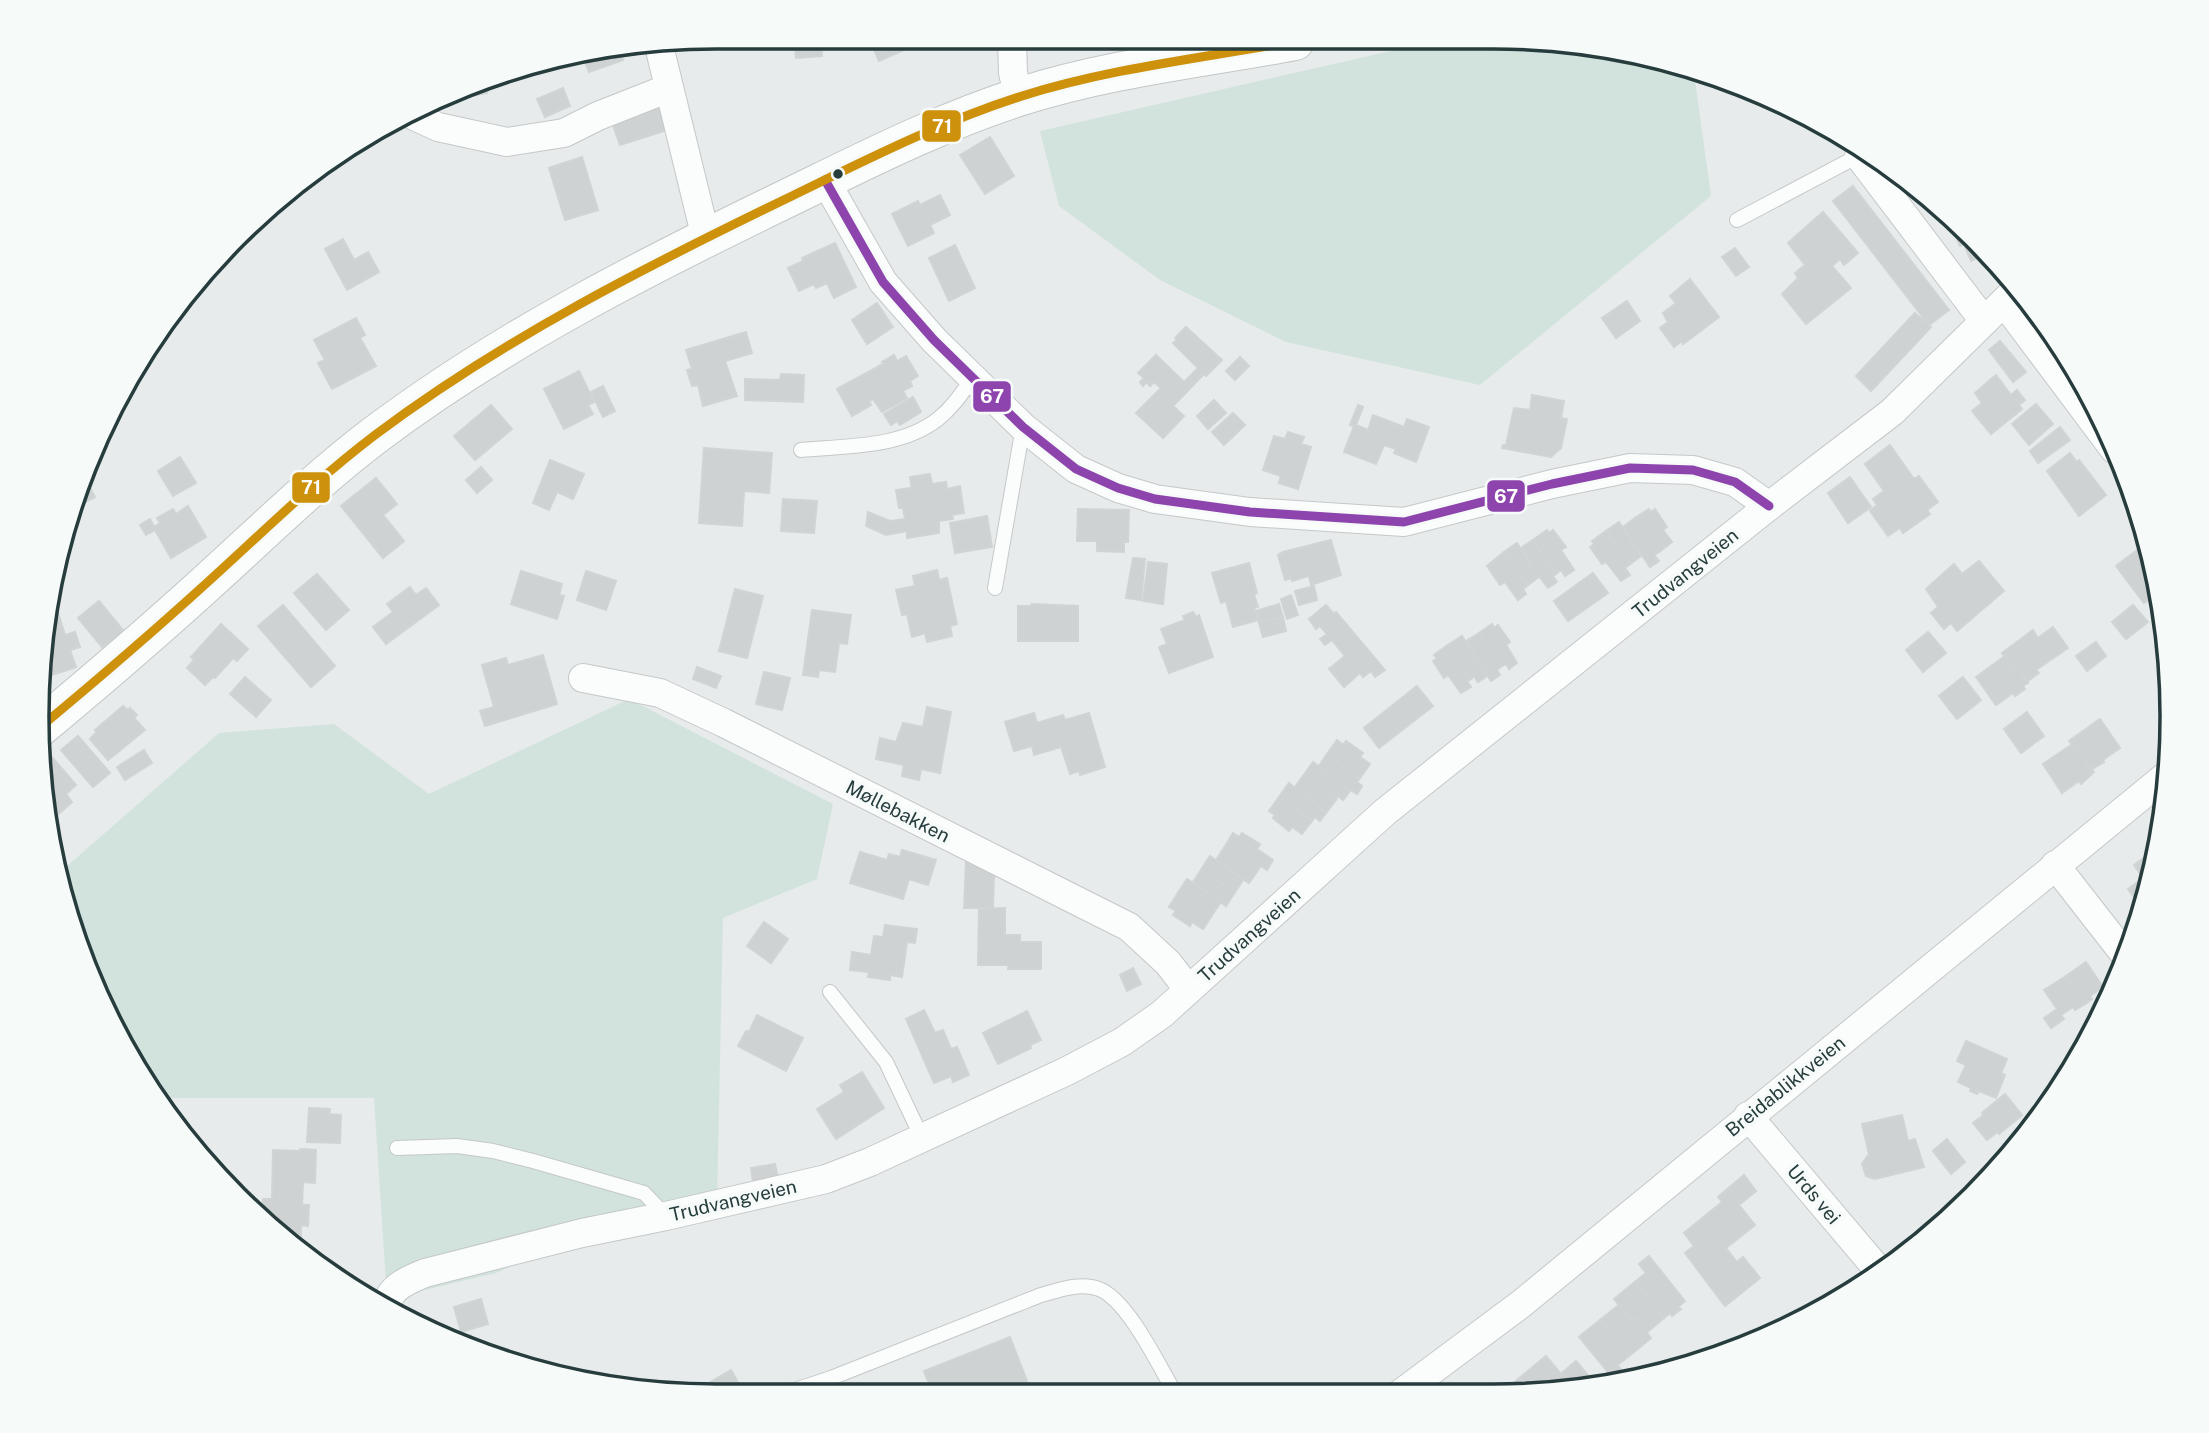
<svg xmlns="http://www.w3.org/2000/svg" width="2209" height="1433" font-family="'Public Sans',sans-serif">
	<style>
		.green { fill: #d2e3dd }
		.building { fill: #ced2d2; stroke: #d0d4d4; stroke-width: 2 }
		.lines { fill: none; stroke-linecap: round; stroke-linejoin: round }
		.lane-casing { stroke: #c4c8c8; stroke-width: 16 }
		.street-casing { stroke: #c4c8c8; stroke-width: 30 }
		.secondary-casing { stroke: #c1c7c6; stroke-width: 40 }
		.lane { stroke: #fbfcfc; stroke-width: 14 }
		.street { stroke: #fbfcfc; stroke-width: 28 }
		.secondary { stroke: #fbfcfc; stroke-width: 38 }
		.bus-1-casing { stroke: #f6faf9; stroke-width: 14 }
		.bus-2-casing { stroke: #f6faf9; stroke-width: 14 }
		.bus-1 { stroke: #8e44ad; stroke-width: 9 }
		.bus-2 { stroke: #cd910c; stroke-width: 9 }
		.bus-dot { fill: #263c3d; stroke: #f6faf9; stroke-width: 2.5 }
		.labels { text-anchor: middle; stroke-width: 7; stroke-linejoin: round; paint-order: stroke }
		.street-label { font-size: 19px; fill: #263c3d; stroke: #f6faf9 }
		.rim { fill: none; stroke: #263c3d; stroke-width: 3.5 }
		.line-badge { stroke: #f6faf9; stroke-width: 2.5 }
		.badge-label { font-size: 19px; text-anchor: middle; font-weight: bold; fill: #fff }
	</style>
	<rect width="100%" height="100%" fill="#e7ebeb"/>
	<g class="green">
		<polygon points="1430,42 1582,43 1694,73 1711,196 1480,385 1286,342 1160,280 1059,206 1040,131"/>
		<polygon points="629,699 833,804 817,879 723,918 717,1203 582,1233 496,1273 387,1299 374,1098 155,1098 60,893 58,874 219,733 334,724 429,794"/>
	</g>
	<g class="building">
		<polygon points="794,37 821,37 822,56 796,58"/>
		<polygon points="869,38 926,38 927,40 879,61"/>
		<polygon points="621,53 623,60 589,72 584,59"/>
		<polygon points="485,79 487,93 466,97 465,89"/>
		<polygon points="563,88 570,106 545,117 537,99"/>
		<polygon points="661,103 670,129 620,145 610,117"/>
		<polygon points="990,137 1014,176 985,194 960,155"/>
		<polygon points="582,157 598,210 565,220 549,168"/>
		<polygon points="1853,186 1949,310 1929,325 1833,201"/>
		<polygon points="940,195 950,215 930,225 934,233 908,246 892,214 918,201 920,205"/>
		<polygon points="1823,212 1858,253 1844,265 1840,259 1832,266 1851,288 1806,324 1782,294 1798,278 1795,273 1805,265 1788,243"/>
		<polygon points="1954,220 1986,254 1971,261 1964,244 1960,246 1952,228 1957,226"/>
		<polygon points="343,239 354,260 368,252 379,272 347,290 325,249"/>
		<polygon points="835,243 856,287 834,298 827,283 816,288 814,284 799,291 788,268 803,261 802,258"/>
		<polygon points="955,245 975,288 949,301 929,258"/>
		<polygon points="1735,248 1749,267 1736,276 1722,257"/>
		<polygon points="1690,279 1719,317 1683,344 1682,341 1674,347 1660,328 1668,322 1663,313 1676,303 1670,296"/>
		<polygon points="1627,301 1640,321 1616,338 1602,318"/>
		<polygon points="877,303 893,327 867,344 852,320"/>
		<polygon points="1915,313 1931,327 1871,391 1856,376"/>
		<polygon points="356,318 365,335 360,338 376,366 332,389 318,363 325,360 314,340"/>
		<polygon points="1186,327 1222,360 1206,376 1204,374 1173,406 1184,416 1163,438 1136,413 1161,388 1154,382 1150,386 1146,382 1143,386 1140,382 1144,378 1138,373 1156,355 1184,382 1198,368 1173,343 1177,340 1175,338"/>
		<polygon points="746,332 752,353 725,361 737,396 703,406 698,385 692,386 687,370 692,369 686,350"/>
		<polygon points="2000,341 2026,372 2013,382 1989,350"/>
		<polygon points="894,355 897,361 906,356 918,376 910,381 912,386 903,391 907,398 882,412 873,399 869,401 871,405 852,416 837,389 883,364 882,362"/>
		<polygon points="1240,357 1249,366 1235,380 1226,371"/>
		<polygon points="579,371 594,402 588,405 593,414 564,429 544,389"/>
		<polygon points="781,374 804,375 803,402 745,400 745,379 780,380"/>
		<polygon points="1996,375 2011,395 2017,390 2025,400 2019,405 2022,409 1991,434 1972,411 1982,403 1975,393"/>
		<polygon points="603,386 615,411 603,417 591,392"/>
		<polygon points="1532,395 1564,401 1561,418 1567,419 1561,448 1551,457 1502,448 1503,445 1506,445 1514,408 1530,410"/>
		<polygon points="913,397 921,412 900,425 897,421 891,425 884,414"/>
		<polygon points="1214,400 1226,413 1208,429 1197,416"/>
		<polygon points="2036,404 2053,424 2029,445 2012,424"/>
		<polygon points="491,405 512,429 475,460 454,436"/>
		<polygon points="1358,405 1363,407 1356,425 1368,430 1373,415 1404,427 1407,419 1429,427 1416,462 1394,453 1396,449 1384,445 1376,464 1344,452 1354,426 1350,425"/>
		<polygon points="1233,413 1245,425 1224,445 1212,432"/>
		<polygon points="2060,427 2070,440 2038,463 2030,451"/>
		<polygon points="1288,432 1304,437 1301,444 1311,447 1298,489 1279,483 1281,476 1263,470 1274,436 1285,439"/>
		<polygon points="1890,445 1914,479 1919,476 1938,502 1927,510 1930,514 1903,533 1900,528 1888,536 1870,511 1877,505 1873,499 1884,491 1865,464"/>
		<polygon points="704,448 772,453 769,493 744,491 742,526 699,523"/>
		<polygon points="2070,453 2077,462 2079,460 2106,495 2079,516 2047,471"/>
		<polygon points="180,457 196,483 173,496 158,471"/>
		<polygon points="550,460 584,474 573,499 557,492 549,510 533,503"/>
		<polygon points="481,467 492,480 477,493 466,480"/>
		<polygon points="930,474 932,484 946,482 947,489 960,486 964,513 952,515 953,519 939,521 939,533 907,538 907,531 886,535 866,526 868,512 890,521 905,519 903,508 899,508 896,490 910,488 912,490 910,477"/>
		<polygon points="84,477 95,497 74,508 73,498"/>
		<polygon points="1850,477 1871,507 1848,523 1828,493"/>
		<polygon points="376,478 397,504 383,515 404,541 383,558 341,506"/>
		<polygon points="783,499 817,501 814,533 781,531"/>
		<polygon points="188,506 206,537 171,558 155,530 146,535 140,525 150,519 154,527 160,523 157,518 173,509 176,514"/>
		<polygon points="1078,509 1129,510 1128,542 1124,542 1124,552 1097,551 1097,541 1077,541"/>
		<polygon points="1649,509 1651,512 1655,509 1667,527 1663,530 1672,542 1659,552 1635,518"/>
		<polygon points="987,516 992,547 955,553 950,523"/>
		<polygon points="1635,518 1659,552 1654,555 1659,561 1650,567 1623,527"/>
		<polygon points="1619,522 1641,556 1630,564 1606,531"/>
		<polygon points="1547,530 1549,533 1553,530 1566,547 1561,550 1574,570 1565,576 1561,570 1556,574 1533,540"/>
		<polygon points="1606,531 1630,564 1625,568 1630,575 1621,581 1606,562 1602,564 1590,547 1594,544 1592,541"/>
		<polygon points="1331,540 1341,575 1311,585 1309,576 1292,581 1291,578 1285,580 1278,555 1283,552"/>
		<polygon points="1533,540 1556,574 1553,576 1557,582 1548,588 1529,563 1531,562 1521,548"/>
		<polygon points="1517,543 1539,577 1528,585 1504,552"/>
		<polygon points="2144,545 2151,555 2158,592 2144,603 2116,566"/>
		<polygon points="1504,552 1528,585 1523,589 1526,594 1518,600 1505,582 1500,585 1487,566"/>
		<polygon points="1133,558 1145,559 1141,600 1126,598"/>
		<polygon points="1979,561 2004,591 1957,631 1951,623 1944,629 1931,613 1938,607 1926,589 1954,564 1962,574"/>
		<polygon points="1148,562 1167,564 1163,604 1143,601"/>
		<polygon points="1249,563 1257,593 1254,594 1258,607 1254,608 1258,620 1233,627 1226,601 1221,603 1212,573"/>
		<polygon points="937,570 939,580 947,578 957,624 950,626 952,636 927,642 925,633 912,637 907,614 902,615 896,590 915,586 913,576"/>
		<polygon points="521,571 562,584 559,595 564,596 557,619 511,604"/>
		<polygon points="586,571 616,581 606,610 577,600"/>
		<polygon points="1593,573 1608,593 1568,621 1554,601"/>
		<polygon points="317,574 349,610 326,630 294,593"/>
		<polygon points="1314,586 1317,600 1299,605 1295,591"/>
		<polygon points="410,587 416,595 426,588 439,605 386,644 373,627 393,612 387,604"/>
		<polygon points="735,589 763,596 747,658 719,651"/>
		<polygon points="1291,595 1298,615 1287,619 1281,599"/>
		<polygon points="99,601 123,630 102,647 78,618"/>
		<polygon points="1032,604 1078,606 1078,641 1018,641 1018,606 1031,606"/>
		<polygon points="1279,604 1283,617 1259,623 1256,611"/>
		<polygon points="283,605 335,666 311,687 258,626"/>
		<polygon points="1326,605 1334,614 1336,612 1385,670 1375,677 1371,671 1363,677 1360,673 1344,687 1329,669 1345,656 1332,640 1325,645 1320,639 1327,634 1320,626 1316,629 1309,619"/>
		<polygon points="2133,605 2148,622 2126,639 2112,622"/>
		<polygon points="812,610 851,615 847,644 839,643 835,672 819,670 818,677 803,675"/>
		<polygon points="1193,612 1196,617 1199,615 1213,657 1169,673 1159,647 1167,644 1161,629 1185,620 1183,616"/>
		<polygon points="58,613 65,635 75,632 80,647 70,650 76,667 43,678 54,615"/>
		<polygon points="1283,617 1286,631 1263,637 1259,623"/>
		<polygon points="221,624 248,649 237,661 233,658 215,678 213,677 205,685 187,668 194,660 191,657"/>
		<polygon points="1492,624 1494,628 1498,625 1510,642 1506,645 1517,663 1509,669 1506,664 1502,666 1479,633"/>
		<polygon points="2053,627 2068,648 2036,670 2039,673 2028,681 2016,666 2013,669 2002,653 2033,630 2038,638"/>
		<polygon points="1928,632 1946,653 1923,672 1906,650"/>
		<polygon points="1479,633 1502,666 1497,670 1500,675 1491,681 1466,641"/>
		<polygon points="1462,636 1487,676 1478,682 1474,676 1471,679 1448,645"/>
		<polygon points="2096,642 2106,656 2087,671 2076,656"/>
		<polygon points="1448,645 1471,679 1467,681 1471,687 1461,693 1448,675 1444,678 1433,661 1437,659 1434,655"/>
		<polygon points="543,655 557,704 485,726 480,711 494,707 482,665 506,658 508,665"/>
		<polygon points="2005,656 2013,669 2016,666 2028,683 2023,686 2025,689 2015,696 2013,693 1996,705 1976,677"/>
		<polygon points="697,667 721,676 716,688 693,679"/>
		<polygon points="764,672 790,678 782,710 756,704"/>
		<polygon points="245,677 271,700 256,717 230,694"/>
		<polygon points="1963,677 1981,700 1957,719 1939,696"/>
		<polygon points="1417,686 1433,706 1379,748 1364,728"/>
		<polygon points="123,706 128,710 130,708 137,715 134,718 145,730 108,760 90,739 97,732 95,730"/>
		<polygon points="927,707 951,712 940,773 921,769 919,780 902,776 904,765 876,759 880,738 896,742 903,723 923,727"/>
		<polygon points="2027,712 2044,736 2021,753 2004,729"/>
		<polygon points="1034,713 1037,723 1063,715 1065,720 1089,713 1105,767 1080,775 1079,771 1070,774 1061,747 1034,755 1032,746 1014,751 1005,722"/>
		<polygon points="2100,719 2120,748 2103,760 2104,762 2092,769 2069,741"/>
		<polygon points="78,736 110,773 93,787 61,750"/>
		<polygon points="1337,740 1343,745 1346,741 1363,753 1360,757 1370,764 1360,778 1327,754"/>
		<polygon points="2071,745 2094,772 2081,784 2079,781 2062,793 2043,764"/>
		<polygon points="144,750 152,763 125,780 117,767"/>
		<polygon points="1327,754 1360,778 1357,782 1362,786 1357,794 1331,777 1332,776 1319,766"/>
		<polygon points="52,757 76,785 66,794 72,802 54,818 50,813 43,764"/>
		<polygon points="1313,762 1350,791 1343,800 1338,796 1336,800 1303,776"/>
		<polygon points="1303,776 1336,800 1326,813 1295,787"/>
		<polygon points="1289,783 1326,813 1320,821 1315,817 1312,821 1279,797"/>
		<polygon points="1279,797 1312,821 1302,834 1292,827 1289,831 1273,818 1275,815 1269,811"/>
		<polygon points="1233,833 1239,837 1242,833 1260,844 1257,849 1273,860 1267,870 1261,866 1258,870 1224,848"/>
		<polygon points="1224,848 1258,870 1249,883 1216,860"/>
		<polygon points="2156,849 2142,908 2128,889 2143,878 2134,865"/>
		<polygon points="902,850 936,860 928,885 909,879 903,899 850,883 860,852 887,860 889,854 900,857"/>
		<polygon points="1210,856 1243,880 1235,892 1201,870"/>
		<polygon points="966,862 994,874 993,908 964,908"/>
		<polygon points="1201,870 1235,892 1226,906 1193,882"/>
		<polygon points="1187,879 1221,902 1212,915 1178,893"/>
		<polygon points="1178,893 1212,915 1203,929 1192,922 1190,926 1173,915 1176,911 1169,907"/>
		<polygon points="1005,908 1005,935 1020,935 1020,942 1041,942 1041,969 1008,969 1009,965 978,965 979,909"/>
		<polygon points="764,922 788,939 771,963 747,946"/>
		<polygon points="885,925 917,929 915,943 907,942 902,977 890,975 890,980 868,977 869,972 850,970 852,952 871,955 874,936 883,937"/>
		<polygon points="2086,962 2103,987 2090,996 2092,999 2085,1004 2066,976"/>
		<polygon points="1133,968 1141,984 1127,991 1120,975"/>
		<polygon points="2066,976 2085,1004 2075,1010 2073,1007 2061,1015 2064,1019 2051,1028 2044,1018 2057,1009 2044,990"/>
		<polygon points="924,1010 935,1033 943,1030 951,1049 957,1047 969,1075 953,1082 951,1076 934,1083 906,1019"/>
		<polygon points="1027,1011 1041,1040 1030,1045 1031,1048 998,1064 983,1033"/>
		<polygon points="757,1015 803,1038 786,1071 738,1046 746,1031 749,1032"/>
		<polygon points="1966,1041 2007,1059 2001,1073 2005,1075 1996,1098 1979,1091 1977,1094 1970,1091 1971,1088 1958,1082 1966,1065 1957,1061"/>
		<polygon points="862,1072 884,1108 836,1139 817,1109 844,1092 840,1085"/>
		<polygon points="2005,1094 2022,1115 1999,1134 1982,1113"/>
		<polygon points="309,1108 330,1109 329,1114 341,1115 340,1143 307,1142"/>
		<polygon points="1902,1115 1908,1141 1915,1139 1924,1167 1875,1179 1866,1176 1862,1164 1869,1154 1862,1124"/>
		<polygon points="1984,1115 1997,1132 1987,1140 1973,1123"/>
		<polygon points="1947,1139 1965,1162 1951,1174 1933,1151"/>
		<polygon points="300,1149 316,1150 315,1183 303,1182 302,1205 309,1205 308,1226 301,1225 301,1245 306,1245 306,1253 269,1228 265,1220 262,1220 263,1199 272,1199 273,1150 300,1151"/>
		<polygon points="775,1164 778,1178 753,1182 751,1168"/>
		<polygon points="1744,1175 1756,1191 1739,1205 1755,1225 1726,1248 1737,1262 1743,1257 1760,1278 1725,1306 1685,1253 1694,1246 1684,1233 1722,1202 1718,1197"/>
		<polygon points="1649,1256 1685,1301 1678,1307 1681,1309 1672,1316 1670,1313 1664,1318 1635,1282 1646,1273 1639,1264"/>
		<polygon points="1635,1282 1664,1318 1646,1333 1635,1318 1632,1321 1614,1299"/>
		<polygon points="481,1299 488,1324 461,1332 454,1307"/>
		<polygon points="1619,1305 1632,1321 1635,1318 1651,1338 1629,1356 1600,1320"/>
		<polygon points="1600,1320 1629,1356 1608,1372 1579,1337"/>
		<polygon points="471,1335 473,1341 477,1340 478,1345 459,1339"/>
		<polygon points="1010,1337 1030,1389 1023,1392 932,1392 924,1371"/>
		<polygon points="1546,1356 1565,1379 1549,1393 1499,1395"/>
		<polygon points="1576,1361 1596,1385 1575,1389 1562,1373"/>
		<polygon points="1618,1366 1628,1378 1601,1384 1599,1381"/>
		<polygon points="731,1370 743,1391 695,1391"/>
	</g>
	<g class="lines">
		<defs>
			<g id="lane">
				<polyline points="1737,220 1860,155"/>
				<path d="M801 450C846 446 901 448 938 419 952 408 962 393 973 378"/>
				<polyline points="995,588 1023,427"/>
				<polyline points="830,992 886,1062 922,1138"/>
				<polyline points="397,1148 457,1146 493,1151 533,1161 644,1193 666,1216"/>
				<path d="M792 1391 831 1378 1041 1295C1060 1290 1080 1282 1099 1289 1128 1300 1159 1366 1175 1393"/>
			</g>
			<g id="street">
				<polyline points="1012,39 1013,73 1019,97"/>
				<polyline points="659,46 706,238"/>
				<polyline points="412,115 438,127 507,142 564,133 598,116 669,88"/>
				<polyline points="1859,156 1984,321"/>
				<polyline points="825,180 883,282 934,340 1023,427 1076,469 1118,488 1155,499 1250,512 1404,522 1552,484 1630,468 1693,470 1735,482 1769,506"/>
				<polyline points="2004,302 2114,449"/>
				<polyline points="583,678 660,693 724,723 1129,927 1168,963 1188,989"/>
				<polyline points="2055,865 2126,956"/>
				<polyline points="1748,1116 1880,1272"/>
				<path d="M387 1307C388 1287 409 1280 425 1273L582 1233 666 1216 826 1179 870 1162 1067 1071 1122 1042 1162 1014 1385 812 1769 506 1892 412 2018 288"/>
				<polyline points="1400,1394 1521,1304 2167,775"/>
			</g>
			<path id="secondary" d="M38 729C97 680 154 631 210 580 264 531 317 479 375 435 504 338 649 265 794 195 868 159 943 121 1022 96 1111 68 1203 58 1295 41"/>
		</defs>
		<use href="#lane" class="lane-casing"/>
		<use href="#street" class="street-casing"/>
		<use href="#secondary" class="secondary-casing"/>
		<use href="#lane" class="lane"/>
		<use href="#street" class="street"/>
		<use href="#secondary" class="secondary"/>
		<defs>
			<polyline id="bus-1" points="825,180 883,282 934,340 1023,427 1076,469 1118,488 1155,499 1250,512 1404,522 1552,484 1630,468 1693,470 1735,482 1769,506"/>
			<path id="bus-2" d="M38 729C97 680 154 631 210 580 264 531 317 479 375 435 504 338 649 265 794 195 868 159 943 121 1022 96 1111 68 1203 58 1295 41"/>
		</defs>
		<use href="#bus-1" class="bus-1-casing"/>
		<use href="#bus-2" class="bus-2-casing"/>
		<use href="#bus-1" class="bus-1"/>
		<use href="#bus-2" class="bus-2"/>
	</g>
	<circle class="bus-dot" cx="838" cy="174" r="6"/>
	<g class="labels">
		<g class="street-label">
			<text transform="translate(1685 573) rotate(-39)" y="7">Trudvangveien</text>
			<text transform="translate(898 811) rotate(27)" y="7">Møllebakken</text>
			<text transform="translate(1249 935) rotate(-42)" y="7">Trudvangveien</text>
			<text transform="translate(1785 1086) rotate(-39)" y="7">Breidablikkveien</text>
			<text transform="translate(1814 1194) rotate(50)" y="7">Urds vei</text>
			<text transform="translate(733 1200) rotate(-13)" y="7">Trudvangveien</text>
		</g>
	</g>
	<path d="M0 0H2209V1433H0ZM716 49H1493A667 667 0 0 1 2160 716V717A667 667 0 0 1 1493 1384H716A667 667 0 0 1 49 717V716A667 667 0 0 1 716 49Z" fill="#f6faf9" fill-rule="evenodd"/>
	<path class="rim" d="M716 49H1493A667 667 0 0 1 2160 716V717A667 667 0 0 1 1493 1384H716A667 667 0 0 1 49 717V716A667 667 0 0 1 716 49Z"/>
	<g class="line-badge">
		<rect x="921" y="109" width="41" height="34" rx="7" fill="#cd910c"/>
		<rect x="972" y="380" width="40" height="33" rx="7" fill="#8e44ad"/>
		<rect x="291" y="471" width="40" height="33" rx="7" fill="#cd910c"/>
		<rect x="1486" y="479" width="40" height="34" rx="7" fill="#8e44ad"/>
	</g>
	<g class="badge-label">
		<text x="942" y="133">71</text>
		<text x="992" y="403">67</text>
		<text x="311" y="494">71</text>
		<text x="1506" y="503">67</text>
	</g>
</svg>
